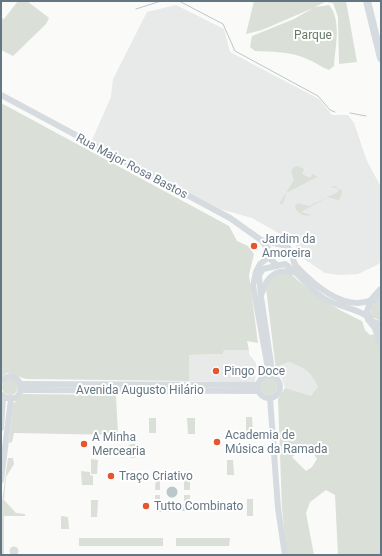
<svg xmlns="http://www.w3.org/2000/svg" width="382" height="556" font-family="Roboto,sans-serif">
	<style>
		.built { fill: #e8e9e9 }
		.green { fill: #dadfd7; fill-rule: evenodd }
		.water { fill: #bbc7cb }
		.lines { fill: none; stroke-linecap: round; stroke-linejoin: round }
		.stream { stroke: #bbc7cb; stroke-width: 1 }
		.secondary { stroke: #d6dbdf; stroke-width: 6 }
		.highway { stroke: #d6dbdf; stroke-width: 8 }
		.poi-dot { fill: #e4572e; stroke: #fff; stroke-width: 1.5 }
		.labels { text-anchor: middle; stroke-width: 4; stroke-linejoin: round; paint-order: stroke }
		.park-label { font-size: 12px; fill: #687a64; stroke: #fff }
		.street-label { font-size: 12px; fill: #657683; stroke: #fff }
		.poi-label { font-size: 12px; fill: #657683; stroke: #fff; text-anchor: start }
	</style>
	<rect width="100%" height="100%" fill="#fafaf8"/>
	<g class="built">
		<polygon points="176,5 224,29 230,52 319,99 332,115 348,115 354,123 367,161 381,187 381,262 377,265 358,274 340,275 325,273 301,257 294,242 275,231 252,218 220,209 92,140 111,97 113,79 147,12"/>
		<polygon points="224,350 249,350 249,354 256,363 255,383 189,381 189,355 223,354"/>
		<polygon points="289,362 305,369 311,373 318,387 311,397 285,388 282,379 276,370 278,366"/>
	</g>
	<g class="green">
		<polygon points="18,1 27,1 49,18 46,24 13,56 1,50 1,18 4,19"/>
		<path d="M254 1H346L357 62 339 64 338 17 333 3 325 2 315 7 329 5C342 20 335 47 334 66L329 70C321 67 315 62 307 59 290 51 272 52 255 51L250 47 252 36 294 19 313 8 262 30 246 34Z"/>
		<polygon points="1,103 229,226 237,241 248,246 254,254 249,275 258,343 247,341 249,350 224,350 223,354 189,355 189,381 26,379 7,373 1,377"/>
		<polygon points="298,166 304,169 302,174 310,178 313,174 317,177 286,193 283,204 279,204 294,180 291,171 294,167"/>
		<path d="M335 186 342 191 340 199 338 200 328 197 301 212 311 215C305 217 300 214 296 210L295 206 298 203 309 206 338 192 339 189 331 187Z"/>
		<path d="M289 272C313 295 332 307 362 321L365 330 370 335 376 334 381 351V555H338L335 495 326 490 310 502 306 513 314 555H287L282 509 278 399 285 388 311 396 318 387C310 370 306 369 289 362L278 366 276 370 266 288C272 278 277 273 289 272ZM308 445 317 459 312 467 306 471 292 457Z"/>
		<polygon points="381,300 381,321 372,317 370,308 374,302"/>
		<circle cx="269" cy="387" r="8"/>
		<circle cx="10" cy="387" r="8"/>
		<polygon points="23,394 116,395 118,435 14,433 12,442 9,443 13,404"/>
		<polygon points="246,417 252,417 253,433 246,433"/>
		<rect x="149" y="418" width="7" height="15"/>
		<polygon points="187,418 195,418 195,434 188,434"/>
		<circle cx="133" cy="451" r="7"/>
		<polygon points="8,458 13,458 14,464 6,477 4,500 16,513 25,514 25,516 4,516 4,555 2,555 1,509"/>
		<polygon points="91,459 98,460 97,474 91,474"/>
		<polygon points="227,460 233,460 234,475 227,475"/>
		<polygon points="81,471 90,472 90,475 93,476 93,485 82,485"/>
		<polygon points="156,474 169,474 169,479 160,479 160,490 155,490"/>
		<polygon points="175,474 188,474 190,476 190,490 184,490 184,479 175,479"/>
		<polygon points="155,495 160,495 160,505 169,505 169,512 156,512 155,510"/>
		<polygon points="184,495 190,495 190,511 175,511 175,504 184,504"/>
		<rect x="247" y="499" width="6" height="17"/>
		<polygon points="91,500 98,500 97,517 91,517"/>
		<polygon points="61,516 68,517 69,529 61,529"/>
		<rect x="79" y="538" width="84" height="8"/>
		<polygon points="176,538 230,538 229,546 176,546"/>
		<circle cx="14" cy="551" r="4.5"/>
	</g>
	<circle class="water" cx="172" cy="492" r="5.5"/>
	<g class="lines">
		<g class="stream">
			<polyline points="179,1 223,24 235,51 318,96 330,110 335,112"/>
			<polyline points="136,9 161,1"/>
			<polyline points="350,113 366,116"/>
		</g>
		<g class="secondary">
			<polyline points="1,95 230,218 261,240 270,251 270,259 277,265"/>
			<path d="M261 240 287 246C292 252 292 260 296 266 314 285 344 312 372 300"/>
			<path d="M262 293C267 276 276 269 294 272"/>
			<polyline points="381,297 371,300 367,311 371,321 381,324"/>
			<polyline points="266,376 267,363 253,286 256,272 260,264 269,257"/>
			<circle cx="269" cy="387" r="11"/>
			<path d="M273 377 261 297 259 275 263 269 285 264C300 274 310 290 325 299 339 307 356 308 368 317"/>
			<path d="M1 381C14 368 30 388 15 398H6L1 394"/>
			<polyline points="21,384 258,385"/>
			<polyline points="21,390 259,391"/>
			<polyline points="270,398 278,508 285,555"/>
			<polyline points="1,428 3,397"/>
			<polyline points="1,481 11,399"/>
		</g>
		<g class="highway">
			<polyline points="367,1 381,58"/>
			<polyline points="373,299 381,290"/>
			<polyline points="369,319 376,328 381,343"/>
		</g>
	</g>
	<g class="poi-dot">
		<circle cx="254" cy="246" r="4"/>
		<circle cx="216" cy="371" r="4"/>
		<circle cx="217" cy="442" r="4"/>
		<circle cx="84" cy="444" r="4"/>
		<circle cx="111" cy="476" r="4"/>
		<circle cx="146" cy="506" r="4"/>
	</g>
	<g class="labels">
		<g class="park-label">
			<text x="313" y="39">Parque</text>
		</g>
		<g class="street-label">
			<text transform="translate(132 166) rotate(28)" y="4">Rua Major Rosa Bastos</text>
			<text x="140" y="394">Avenida Augusto Hilário</text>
		</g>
		<g class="poi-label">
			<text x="262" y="243">Jardim da<tspan x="262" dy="14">Amoreira</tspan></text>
			<text x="224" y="375">Pingo Doce</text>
			<text x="225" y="439">Academia de<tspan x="225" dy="14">Música da Ramada</tspan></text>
			<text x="92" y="441">A Minha<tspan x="92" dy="14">Mercearia</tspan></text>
			<text x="119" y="480">Traço Criativo</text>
			<text x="154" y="510">Tutto Combinato</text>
		</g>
	</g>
	<rect width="382" height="556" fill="none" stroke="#657683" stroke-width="4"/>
</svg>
